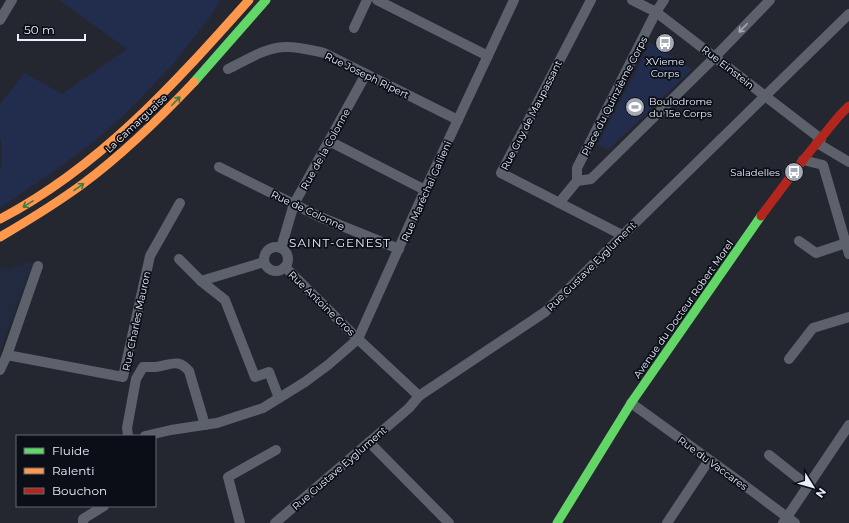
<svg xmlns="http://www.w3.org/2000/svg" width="849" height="523" font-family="Montserrat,sans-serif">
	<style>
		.built { fill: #222a3f }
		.green { fill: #222c4d }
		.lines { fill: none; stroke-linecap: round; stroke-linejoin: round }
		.street { stroke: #5d616b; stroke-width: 10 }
		.fast { stroke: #63d668; stroke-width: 9 }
		.slow { stroke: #ff974d; stroke-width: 9 }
		.jam { stroke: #b3261e; stroke-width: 9 }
		.oneway { stroke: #a4a8b3 }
		.oneway2 { stroke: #3b7c43 }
		.labels { text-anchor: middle; stroke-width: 3.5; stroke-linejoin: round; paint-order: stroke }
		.poi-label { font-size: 10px; fill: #eaeffb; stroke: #0b0e16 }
		.street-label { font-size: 10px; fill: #eaeffb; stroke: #0b0e16 }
		.quarter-label { font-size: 12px; letter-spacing: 1px; fill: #eaeffb; stroke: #0b0e16 }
	</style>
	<rect width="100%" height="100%" fill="#242730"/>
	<polygon class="built" points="34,261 0,350 0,270"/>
	<g class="green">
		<polygon points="59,0 221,0 212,14 174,63 129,110 90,145 48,175 0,208 0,172 2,161 1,140 0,137 0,104 25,73 62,94 127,49"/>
		<polygon points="650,43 692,69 608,150 598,144"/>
	</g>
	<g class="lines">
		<g class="street">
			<polyline points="377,0 488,56"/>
			<polyline points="591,0 501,173 622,235"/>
			<polyline points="632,0 656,12 821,139"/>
			<polyline points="0,20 12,0"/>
			<polyline points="354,28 367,0"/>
			<path d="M228 69C245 61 264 48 284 47 297 46 311 50 324 53L458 120"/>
			<polyline points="329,141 425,190"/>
			<polyline points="817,143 849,162"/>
			<polyline points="803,160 823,165 849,254"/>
			<polyline points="219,167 320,217 399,249"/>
			<polyline points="577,181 591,179 709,63 770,0"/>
			<polyline points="559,203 577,181 577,168 656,12 664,0"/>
			<polyline points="799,241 816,253 846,243"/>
			<circle cx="276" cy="259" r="12"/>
			<polyline points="281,248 294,204 366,74"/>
			<polyline points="179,259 201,281 225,300 255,377 269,372 279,398"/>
			<polyline points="285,267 358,339 419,396"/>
			<polyline points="201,281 264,262"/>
			<polyline points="7,355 123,377 150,256 180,203"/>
			<polyline points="789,359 813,328 849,317"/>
			<polyline points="0,370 7,355 38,266"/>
			<polyline points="631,403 736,479 795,523"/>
			<path d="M128 436 127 428 136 379 143 367C148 367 152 367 156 367 171 365 178 358 189 371L205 425"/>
			<polyline points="145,436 171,430 217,423 263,408 305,382 328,365 358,339 425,190 514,0"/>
			<polyline points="369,442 449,523"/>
			<polyline points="769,455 808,486"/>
			<polyline points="83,523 83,519 104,506"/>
			<polyline points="240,523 228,477 276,450"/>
			<polyline points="275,523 409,408 419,396 545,312 626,232 849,14"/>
			<polyline points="667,523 709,460"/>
			<polyline points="783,523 849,425"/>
		</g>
		<g class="fast">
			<polyline points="194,82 266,0"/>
			<polyline points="557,523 631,403 761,216"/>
		</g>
		<g class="slow">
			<path d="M0 219C100 167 175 83 249 0"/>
			<path d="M0 237C29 220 57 203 84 183 124 153 160 118 194 82"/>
		</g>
		<polyline class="jam" points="761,216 803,160 839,116 849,106"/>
	</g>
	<defs><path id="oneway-shaft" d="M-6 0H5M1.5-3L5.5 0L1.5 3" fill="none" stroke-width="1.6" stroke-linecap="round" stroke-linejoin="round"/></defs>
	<use class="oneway" href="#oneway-shaft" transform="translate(743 28) rotate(134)"/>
	<g class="oneway2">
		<use href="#oneway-shaft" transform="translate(176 101) rotate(-46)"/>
		<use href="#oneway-shaft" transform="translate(79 187) rotate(-35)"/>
		<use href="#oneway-shaft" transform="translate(28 204) rotate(149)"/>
	</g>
	<defs>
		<symbol id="bus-disc" viewBox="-11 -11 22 22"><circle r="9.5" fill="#a5a9b4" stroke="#0b0e16"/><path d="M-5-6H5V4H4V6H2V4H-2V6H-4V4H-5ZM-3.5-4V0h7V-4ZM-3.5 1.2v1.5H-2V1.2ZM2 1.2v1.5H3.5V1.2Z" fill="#fff"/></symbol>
		<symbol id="stadium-disc" viewBox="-11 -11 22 22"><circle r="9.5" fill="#a5a9b4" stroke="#0b0e16"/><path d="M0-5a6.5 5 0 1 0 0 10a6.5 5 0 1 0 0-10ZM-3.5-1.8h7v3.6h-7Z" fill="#fff"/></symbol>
	</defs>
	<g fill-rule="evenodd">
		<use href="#bus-disc" x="654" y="32" width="22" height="22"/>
		<use href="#stadium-disc" x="624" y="96" width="22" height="22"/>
		<use href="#bus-disc" x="783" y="161" width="22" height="22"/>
	</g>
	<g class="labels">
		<g class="poi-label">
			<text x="665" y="65">XVieme<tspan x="665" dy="12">Corps</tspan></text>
			<text x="649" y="105" text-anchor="start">Boulodrome<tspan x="649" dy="12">du 15e Corps</tspan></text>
			<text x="780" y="176" text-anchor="end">Saladelles</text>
		</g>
		<g class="street-label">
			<text transform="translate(728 67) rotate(38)" y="4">Rue Einstein</text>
			<text transform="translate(367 75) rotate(26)" y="4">Rue Joseph Ripert</text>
			<text transform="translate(614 96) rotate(-63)" y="4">Place du Quinzième Corps</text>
			<text transform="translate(531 115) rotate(-63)" y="4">Rue Guy de Maupassant</text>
			<text transform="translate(136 123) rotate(-43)" y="4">La Camarguaise</text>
			<text transform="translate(325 149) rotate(-61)" y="4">Rue de la Colonne</text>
			<text transform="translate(426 191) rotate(-66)" y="4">Rue Maréchal Gallieni</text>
			<text transform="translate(308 210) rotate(25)" y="4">Rue de Colonne</text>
			<text transform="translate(591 266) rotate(-45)" y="4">Rue Gustave Eyglument</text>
			<text transform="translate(322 303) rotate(44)" y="4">Rue Antoine Gros</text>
			<text transform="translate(683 309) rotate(-55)" y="4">Avenue du Docteur Robert Morel</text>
			<text transform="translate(136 321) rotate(-78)" y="4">Rue Charles Mauron</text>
			<text transform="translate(713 463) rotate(36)" y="4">Rue du Vaccares</text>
			<text transform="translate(339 468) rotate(-41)" y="4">Rue Gustave Eyglument</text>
		</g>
		<g class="quarter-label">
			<text x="340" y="247">SAINT-GENEST</text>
		</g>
	</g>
	<rect x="16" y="435" width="140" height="72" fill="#0b0e16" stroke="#646872"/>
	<rect x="24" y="448" width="20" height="6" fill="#63d668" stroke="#646872"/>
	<text x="52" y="455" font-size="12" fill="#eaeffb">Fluide</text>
	<rect x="24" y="468" width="20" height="6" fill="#ff974d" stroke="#646872"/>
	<text x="52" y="475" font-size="12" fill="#eaeffb">Ralenti</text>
	<rect x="24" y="488" width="20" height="6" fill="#b3261e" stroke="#646872"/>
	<text x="52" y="495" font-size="12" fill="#eaeffb">Bouchon</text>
	<g transform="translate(813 487) rotate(127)" stroke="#0b0e16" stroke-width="3" paint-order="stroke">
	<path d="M0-3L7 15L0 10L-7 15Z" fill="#eaeffb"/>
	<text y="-6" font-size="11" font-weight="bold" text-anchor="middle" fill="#eaeffb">N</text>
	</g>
	<path d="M18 34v6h67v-6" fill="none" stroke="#eaeffb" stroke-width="2"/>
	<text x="24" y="34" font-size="12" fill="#eaeffb" stroke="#0b0e16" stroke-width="3" paint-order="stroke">50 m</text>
</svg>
